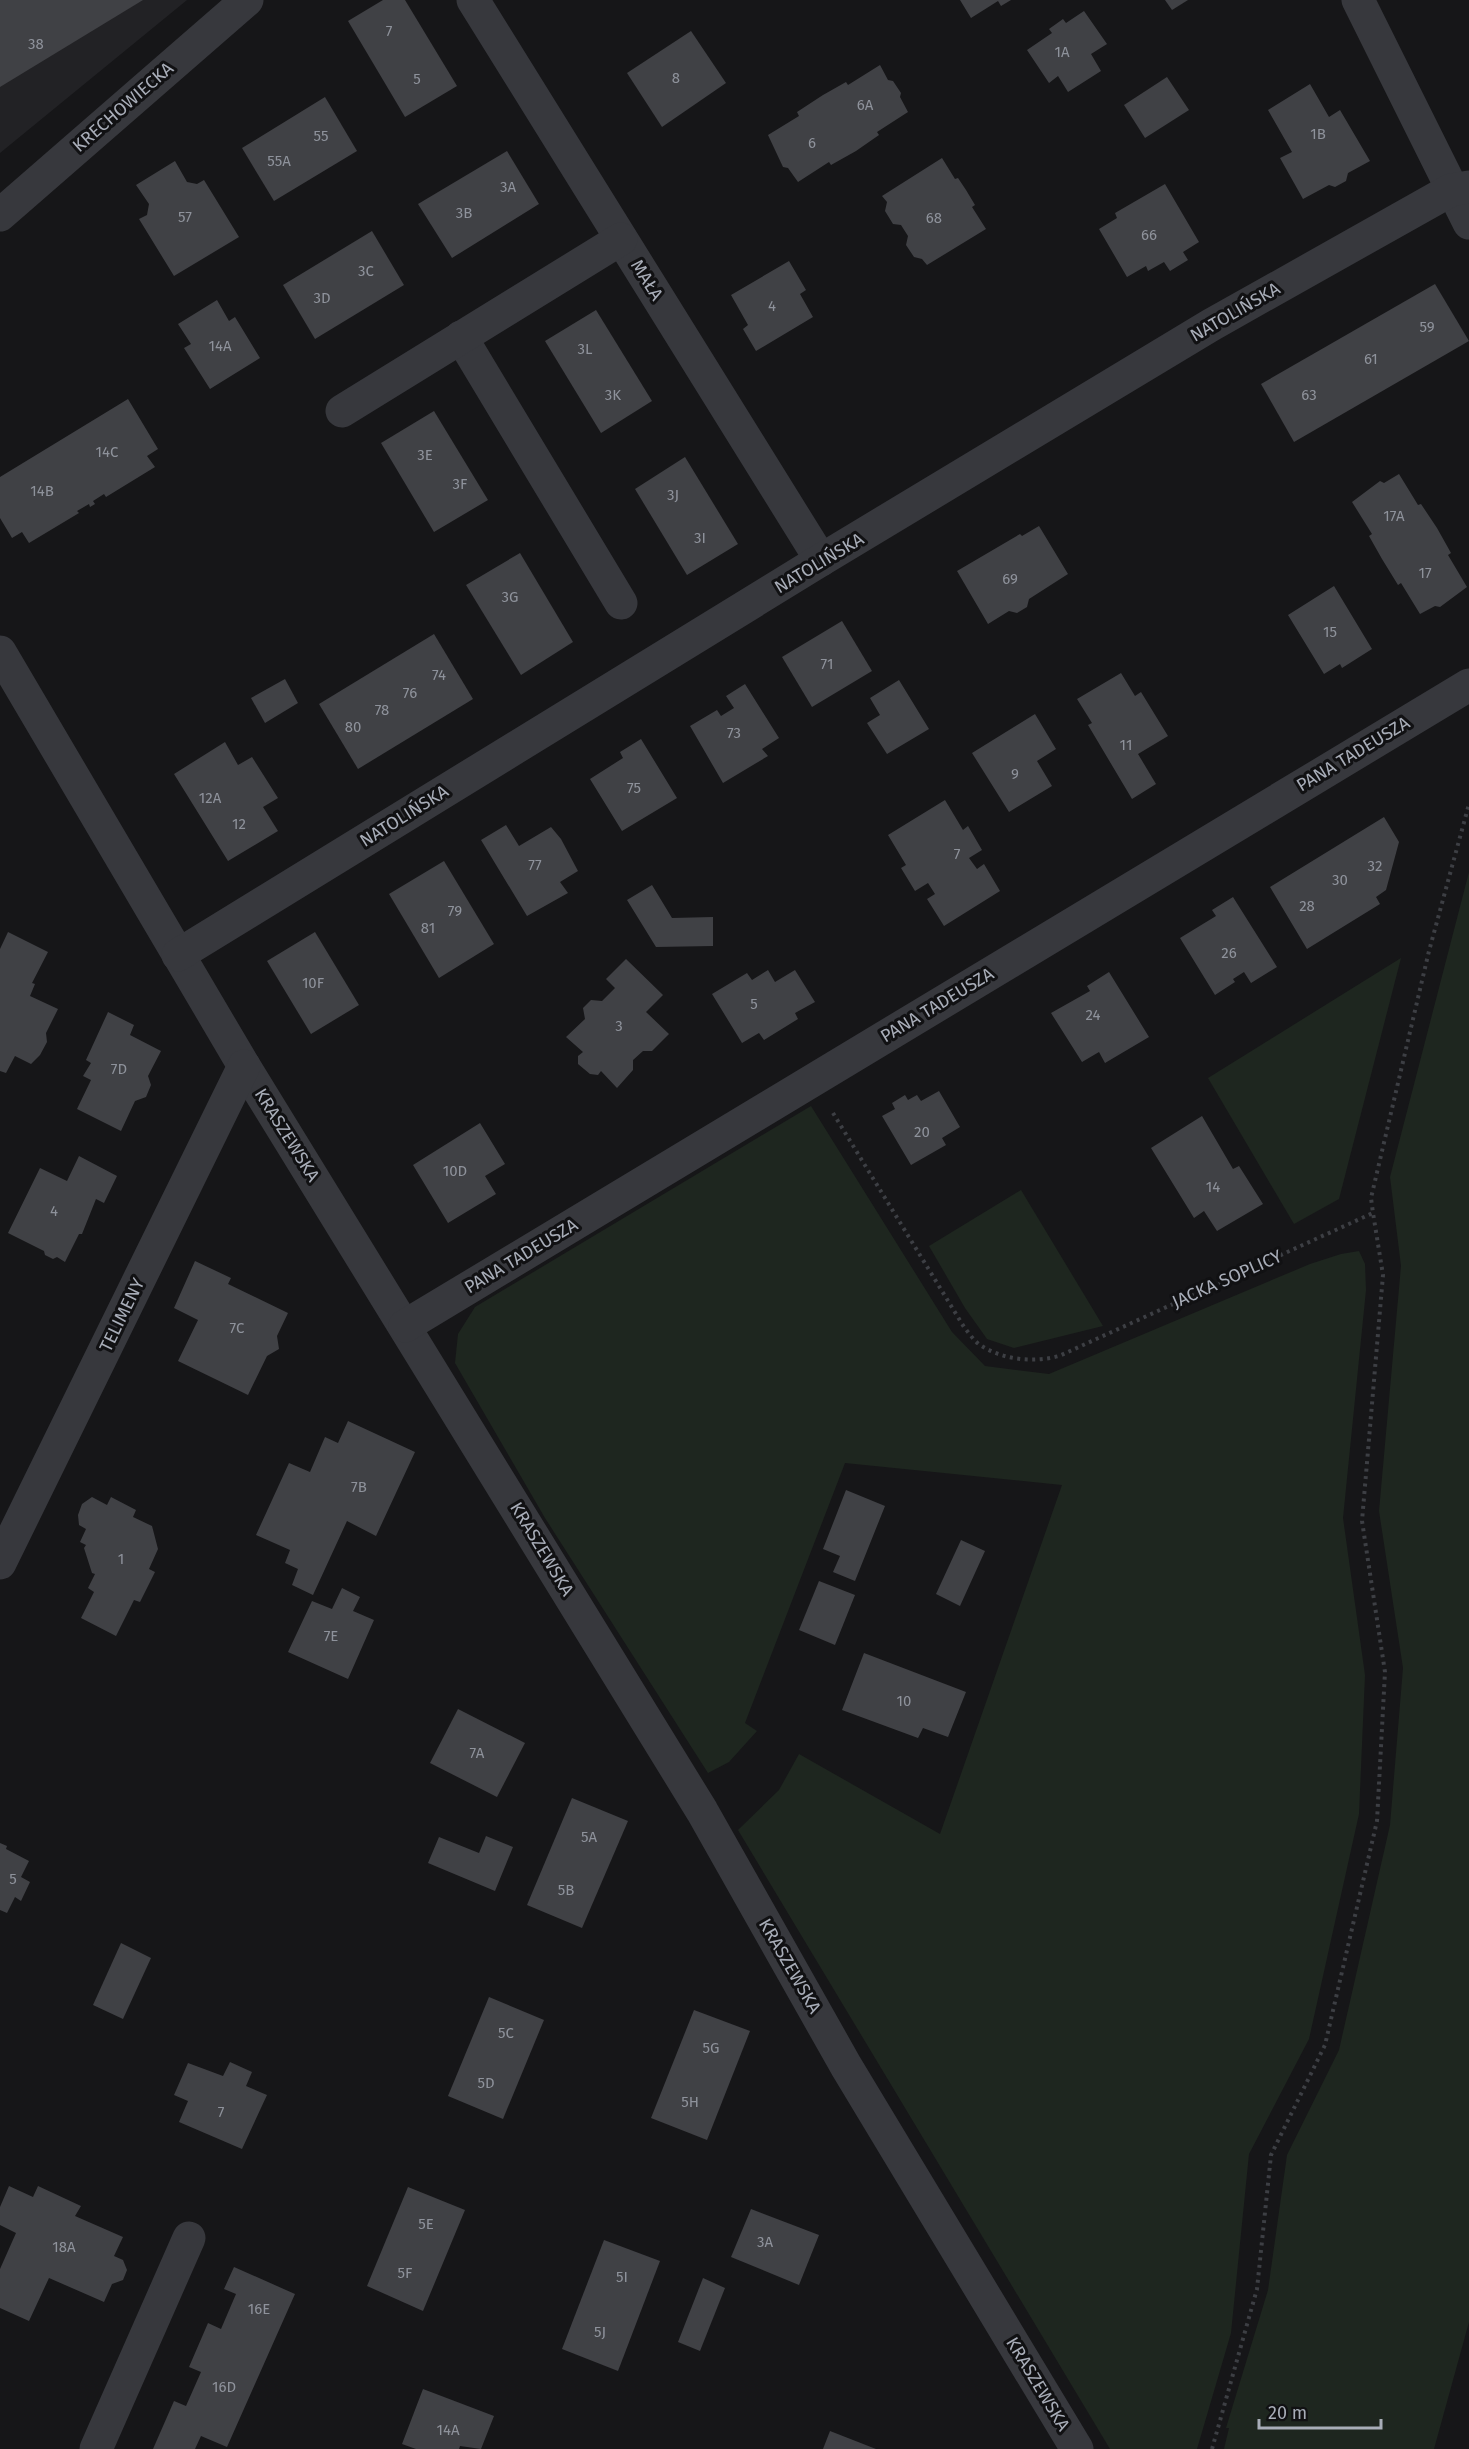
<svg xmlns="http://www.w3.org/2000/svg" width="1469" height="2449" font-family="'Fira Sans',sans-serif">
	<style>
		.built { fill: #222225 }
		.green { fill: #1e261f }
		.building { fill: #404145 }
		.lines { fill: none; stroke-linecap: round; stroke-linejoin: round }
		.path { stroke: #3d3f44; stroke-width: 4; stroke-dasharray: 3 4.5; stroke-linecap: butt }
		.minor { stroke: #37383d; stroke-width: 33 }
		.labels { text-anchor: middle; stroke-width: 6; stroke-linejoin: round; paint-order: stroke }
		.number-label { font-size: 15px; fill: #8e929b }
		.street-label { font-size: 18px; fill: #a8adb8; stroke: #111113 }
	</style>
	<rect width="100%" height="100%" fill="#161618"/>
	<polygon class="built" points="0,0 187,0 0,153"/>
	<g class="green">
		<polygon points="1469,872 1469,2322 1434,2449 1224,2449 1229,2428 1226,2428 1268,2290 1287,2155 1339,2050 1390,1825 1403,1668 1379,1511 1401,1266 1390,1177"/>
		<polygon points="1401,958 1339,1199 1294,1224 1208,1078"/>
		<polygon points="811,1106 952,1332 985,1366 1049,1374 1310,1264 1341,1254 1359,1251 1365,1264 1366,1290 1343,1518 1365,1675 1359,1814 1309,2039 1249,2154 1231,2333 1197,2449 1110,2449 738,1830 779,1790 799,1754 940,1834 1062,1485 845,1463 745,1723 757,1731 729,1762 708,1773 545,1518 455,1363 458,1334 475,1307"/>
		<polygon points="1021,1190 1103,1326 1014,1348 987,1339 965,1308 929,1246"/>
	</g>
	<g class="building">
		<polygon points="0,0 143,0 0,87"/>
		<polygon points="383,0 405,0 457,86 405,117 348,21"/>
		<polygon points="960,0 1011,0 1001,6 998,1 971,18"/>
		<polygon points="1165,0 1188,0 1172,10"/>
		<polygon points="1084,11 1107,44 1091,54 1101,71 1068,92 1058,76 1049,83 1027,50 1052,33 1049,29 1063,19 1066,23"/>
		<polygon points="691,31 726,83 662,127 627,73"/>
		<polygon points="880,65 888,80 893,81 901,93 900,97 908,112 877,132 879,135 856,151 831,165 829,162 798,182 788,168 783,167 768,135 799,116 797,112 823,95 846,82 848,85"/>
		<polygon points="1167,77 1189,110 1145,138 1124,105"/>
		<polygon points="1310,84 1329,117 1340,110 1370,161 1348,173 1346,181 1335,187 1329,185 1303,199 1280,158 1292,152 1268,110"/>
		<polygon points="325,97 357,151 274,201 242,148"/>
		<polygon points="507,151 539,204 452,258 418,204"/>
		<polygon points="942,158 955,179 958,178 966,190 975,205 972,207 986,229 927,265 922,259 914,257 906,245 908,236 901,225 893,224 885,211 887,202 882,196"/>
		<polygon points="175,161 187,182 197,184 204,180 239,237 174,276 139,219 147,215 149,204 136,185"/>
		<polygon points="1165,184 1199,242 1183,252 1188,260 1170,271 1164,262 1148,271 1146,266 1127,277 1099,229 1117,218 1115,213"/>
		<polygon points="372,231 404,285 315,339 283,285"/>
		<polygon points="789,261 806,290 800,294 813,317 756,351 743,329 748,325 731,295"/>
		<polygon points="1435,284 1469,341 1294,442 1261,384"/>
		<polygon points="217,300 229,321 235,317 260,358 210,389 184,348 191,344 178,324"/>
		<polygon points="596,310 652,401 601,433 545,341"/>
		<polygon points="128,399 158,449 147,456 155,467 106,497 104,494 93,501 95,504 90,507 89,504 77,511 79,513 29,543 22,532 12,538 0,518 0,477"/>
		<polygon points="434,411 488,500 434,532 381,443"/>
		<polygon points="685,457 738,544 687,575 635,489"/>
		<polygon points="1399,474 1418,505 1421,504 1437,528 1451,553 1448,555 1467,587 1440,607 1435,606 1420,614 1401,583 1398,585 1382,559 1369,536 1372,534 1352,502 1380,481 1384,483"/>
		<polygon points="1039,526 1068,574 1029,599 1027,607 1017,613 1009,611 988,624 957,571 1020,534 1022,536"/>
		<polygon points="520,553 573,642 521,675 466,585"/>
		<polygon points="1334,586 1372,649 1342,668 1340,664 1324,674 1288,615"/>
		<polygon points="842,621 872,671 812,707 782,657"/>
		<polygon points="434,634 473,699 358,769 319,704"/>
		<polygon points="1121,673 1135,696 1141,692 1168,736 1138,754 1156,784 1132,799 1088,725 1092,723 1077,699"/>
		<polygon points="285,679 298,703 265,723 251,698"/>
		<polygon points="899,680 929,729 887,754 867,723 880,715 870,698"/>
		<polygon points="745,684 779,738 762,749 768,756 723,783 690,726 717,710 721,716 734,708 726,696"/>
		<polygon points="1035,714 1056,749 1037,761 1052,786 1009,812 972,753"/>
		<polygon points="641,739 677,798 622,831 590,779 623,758 620,752"/>
		<polygon points="225,742 238,765 252,757 278,798 263,807 278,831 228,861 174,774"/>
		<polygon points="945,800 963,830 968,826 982,850 969,858 977,869 984,864 1000,891 944,926 927,899 935,894 928,883 915,891 901,868 906,865 888,835"/>
		<polygon points="1384,817 1399,842 1386,890 1376,897 1380,904 1307,949 1270,887"/>
		<polygon points="506,825 519,846 551,827 561,839 578,871 560,882 568,893 527,916 481,840"/>
		<polygon points="444,861 494,944 439,978 389,894"/>
		<polygon points="652,885 672,918 713,917 713,946 656,947 627,900"/>
		<polygon points="1233,897 1277,967 1251,983 1244,972 1233,979 1235,982 1215,995 1180,938 1216,916 1212,910"/>
		<polygon points="8,932 48,952 32,983 35,984 30,996 58,1009 46,1033 47,1042 40,1055 31,1064 15,1056 6,1073 0,1071 0,949"/>
		<polygon points="315,932 359,1005 311,1034 267,961"/>
		<polygon points="626,959 663,995 646,1012 669,1034 652,1051 643,1051 633,1060 633,1070 617,1088 601,1071 598,1075 590,1074 578,1064 578,1056 583,1052 566,1037 585,1019 583,1008 591,1000 602,1001 615,988 606,979"/>
		<polygon points="768,970 775,982 795,970 815,1002 795,1013 798,1019 764,1040 759,1033 742,1043 712,994 747,973 752,980"/>
		<polygon points="1109,972 1149,1037 1105,1063 1099,1052 1082,1062 1051,1013 1090,991 1087,986"/>
		<polygon points="108,1012 134,1025 130,1035 161,1051 148,1076 151,1085 146,1097 135,1101 121,1131 77,1109 91,1080 83,1076 91,1063 86,1060"/>
		<polygon points="939,1091 960,1127 942,1138 946,1145 911,1165 882,1116 895,1109 892,1103 905,1095 908,1100 917,1095 921,1101"/>
		<polygon points="1202,1116 1233,1169 1239,1166 1263,1204 1217,1231 1204,1211 1194,1218 1151,1148"/>
		<polygon points="480,1123 505,1164 485,1176 496,1194 448,1223 413,1165"/>
		<polygon points="79,1156 117,1176 104,1203 96,1199 82,1234 79,1234 65,1262 57,1257 53,1259 45,1255 44,1251 8,1233 40,1168 67,1181"/>
		<polygon points="195,1261 231,1278 228,1284 288,1313 277,1336 279,1349 267,1356 248,1395 178,1361 198,1320 174,1308"/>
		<polygon points="348,1421 415,1452 376,1536 347,1521 313,1595 292,1585 298,1569 285,1563 290,1550 256,1535 289,1463 310,1472 325,1437 338,1443"/>
		<polygon points="846,1490 885,1506 855,1581 833,1572 840,1556 823,1549"/>
		<polygon points="92,1497 107,1505 111,1497 136,1510 133,1517 152,1526 158,1549 149,1569 155,1572 140,1602 134,1600 116,1636 81,1618 94,1592 88,1588 95,1574 92,1573 84,1548 86,1545 80,1542 86,1529 79,1525 78,1515 82,1504"/>
		<polygon points="961,1540 985,1551 960,1606 936,1594"/>
		<polygon points="819,1581 855,1595 835,1645 799,1630"/>
		<polygon points="342,1588 360,1597 353,1611 374,1620 348,1679 288,1652 312,1601 332,1609"/>
		<polygon points="864,1653 966,1692 948,1737 923,1728 918,1738 842,1710"/>
		<polygon points="458,1709 525,1743 497,1797 430,1763"/>
		<polygon points="572,1798 628,1821 582,1928 527,1905"/>
		<polygon points="486,1836 513,1847 495,1891 428,1863 439,1837 479,1853"/>
		<polygon points="0,1843 7,1846 6,1849 29,1861 21,1877 30,1882 21,1901 15,1897 7,1913 0,1910"/>
		<polygon points="121,1943 151,1958 123,2019 93,2005"/>
		<polygon points="489,1997 544,2020 503,2119 448,2096"/>
		<polygon points="694,2010 750,2031 707,2140 651,2118"/>
		<polygon points="230,2062 252,2072 246,2086 267,2095 242,2149 179,2122 188,2101 174,2095 188,2063 223,2076"/>
		<polygon points="9,2186 33,2197 38,2186 81,2206 75,2216 123,2237 114,2256 123,2260 127,2270 123,2280 112,2284 104,2302 49,2278 29,2321 0,2308 0,2269 16,2233 0,2225 0,2207"/>
		<polygon points="408,2187 465,2210 423,2311 367,2286"/>
		<polygon points="751,2209 819,2235 799,2285 731,2257"/>
		<polygon points="604,2240 660,2261 618,2371 562,2349"/>
		<polygon points="234,2267 295,2294 227,2447 201,2436 195,2449 153,2449 174,2401 186,2406 201,2372 189,2367 208,2323 221,2329 236,2294 224,2289"/>
		<polygon points="703,2278 725,2288 700,2351 678,2342"/>
		<polygon points="423,2389 494,2416 481,2449 460,2446 459,2449 416,2449 402,2444"/>
		<polygon points="830,2431 876,2449 823,2449"/>
	</g>
	<g class="lines">
		<g class="path">
			<path d="M833 1113 964 1327C969 1333 974 1341 980 1345 1003 1360 1033 1363 1059 1356L1373 1213 1371 1198 1429 951 1469 804"/>
			<polyline points="1212,2449 1257,2289 1271,2155 1325,2045 1377,1821 1385,1672 1362,1521 1383,1275 1373,1213"/>
		</g>
		<g class="minor">
			<polyline points="473,0 821,560"/>
			<polyline points="1358,0 1469,223"/>
			<polyline points="0,215 247,0"/>
			<polyline points="461,337 621,603"/>
			<polyline points="342,411 621,239"/>
			<polyline points="0,652 244,1066 702,1811 846,2066 1077,2449"/>
			<polyline points="178,955 821,560 1211,325 1451,190 1469,187"/>
			<polyline points="405,1326 1469,685"/>
			<polyline points="0,1563 244,1066"/>
			<polyline points="96,2449 189,2238"/>
		</g>
	</g>
	<g class="labels">
		<g class="number-label">
			<text x="389" y="36">7</text>
			<text x="36" y="49">38</text>
			<text x="1062" y="57">1A</text>
			<text x="676" y="83">8</text>
			<text x="417" y="84">5</text>
			<text x="865" y="110">6A</text>
			<text x="1318" y="139">1B</text>
			<text x="321" y="141">55</text>
			<text x="812" y="148">6</text>
			<text x="279" y="166">55A</text>
			<text x="508" y="192">3A</text>
			<text x="464" y="218">3B</text>
			<text x="185" y="222">57</text>
			<text x="934" y="223">68</text>
			<text x="1149" y="240">66</text>
			<text x="366" y="276">3C</text>
			<text x="322" y="303">3D</text>
			<text x="772" y="311">4</text>
			<text x="1427" y="332">59</text>
			<text x="220" y="351">14A</text>
			<text x="585" y="354">3L</text>
			<text x="1371" y="364">61</text>
			<text x="613" y="400">3K</text>
			<text x="1309" y="400">63</text>
			<text x="107" y="457">14C</text>
			<text x="425" y="460">3E</text>
			<text x="460" y="489">3F</text>
			<text x="42" y="496">14B</text>
			<text x="673" y="500">3J</text>
			<text x="1394" y="521">17A</text>
			<text x="700" y="543">3I</text>
			<text x="1425" y="578">17</text>
			<text x="1010" y="584">69</text>
			<text x="510" y="602">3G</text>
			<text x="1330" y="637">15</text>
			<text x="827" y="669">71</text>
			<text x="439" y="680">74</text>
			<text x="410" y="698">76</text>
			<text x="382" y="715">78</text>
			<text x="353" y="732">80</text>
			<text x="734" y="738">73</text>
			<text x="1126" y="750">11</text>
			<text x="1015" y="779">9</text>
			<text x="634" y="793">75</text>
			<text x="210" y="803">12A</text>
			<text x="239" y="829">12</text>
			<text x="957" y="859">7</text>
			<text x="535" y="870">77</text>
			<text x="1375" y="871">32</text>
			<text x="1340" y="885">30</text>
			<text x="1307" y="911">28</text>
			<text x="455" y="916">79</text>
			<text x="428" y="933">81</text>
			<text x="1229" y="958">26</text>
			<text x="313" y="988">10F</text>
			<text x="754" y="1009">5</text>
			<text x="1093" y="1020">24</text>
			<text x="619" y="1031">3</text>
			<text x="119" y="1074">7D</text>
			<text x="922" y="1137">20</text>
			<text x="455" y="1176">10D</text>
			<text x="1213" y="1192">14</text>
			<text x="54" y="1216">4</text>
			<text x="237" y="1333">7C</text>
			<text x="359" y="1492">7B</text>
			<text x="121" y="1564">1</text>
			<text x="331" y="1641">7E</text>
			<text x="904" y="1706">10</text>
			<text x="477" y="1758">7A</text>
			<text x="589" y="1842">5A</text>
			<text x="13" y="1884">5</text>
			<text x="566" y="1895">5B</text>
			<text x="506" y="2038">5C</text>
			<text x="711" y="2053">5G</text>
			<text x="486" y="2088">5D</text>
			<text x="690" y="2107">5H</text>
			<text x="221" y="2117">7</text>
			<text x="426" y="2229">5E</text>
			<text x="765" y="2247">3A</text>
			<text x="64" y="2252">18A</text>
			<text x="405" y="2278">5F</text>
			<text x="622" y="2282">5I</text>
			<text x="259" y="2314">16E</text>
			<text x="600" y="2337">5J</text>
			<text x="224" y="2392">16D</text>
			<text x="448" y="2435">14A</text>
		</g>
		<g class="street-label">
			<text transform="translate(123 107) rotate(-41)" y="6">KRECHOWIECKA</text>
			<text transform="translate(647 280) rotate(58)" y="6">MAŁA</text>
			<text transform="translate(1235 312) rotate(-30)" y="6">NATOLIŃSKA</text>
			<text transform="translate(819 563) rotate(-31)" y="6">NATOLIŃSKA</text>
			<text transform="translate(1353 754) rotate(-31)" y="6">PANA TADEUSZA</text>
			<text transform="translate(404 816) rotate(-32)" y="6">NATOLIŃSKA</text>
			<text transform="translate(937 1005) rotate(-31)" y="6">PANA TADEUSZA</text>
			<text transform="translate(287 1135) rotate(58)" y="6">KRASZEWSKA</text>
			<text transform="translate(521 1256) rotate(-31)" y="6">PANA TADEUSZA</text>
			<text transform="translate(1227 1279) rotate(-24)" y="6">JACKA SOPLICY</text>
			<text transform="translate(122 1315) rotate(-64)" y="6">TELIMENY</text>
			<text transform="translate(542 1549) rotate(59)" y="6">KRASZEWSKA</text>
			<text transform="translate(790 1966) rotate(60)" y="6">KRASZEWSKA</text>
			<text transform="translate(1038 2384) rotate(59)" y="6">KRASZEWSKA</text>
		</g>
	</g>
	<path d="M1259 2419v9h122v-9" fill="none" stroke="#a8adb8" stroke-width="3"/>
	<text x="1268" y="2419" font-size="18" fill="#a8adb8" stroke="#111113" stroke-width="4.5" paint-order="stroke">20 m</text>
</svg>
